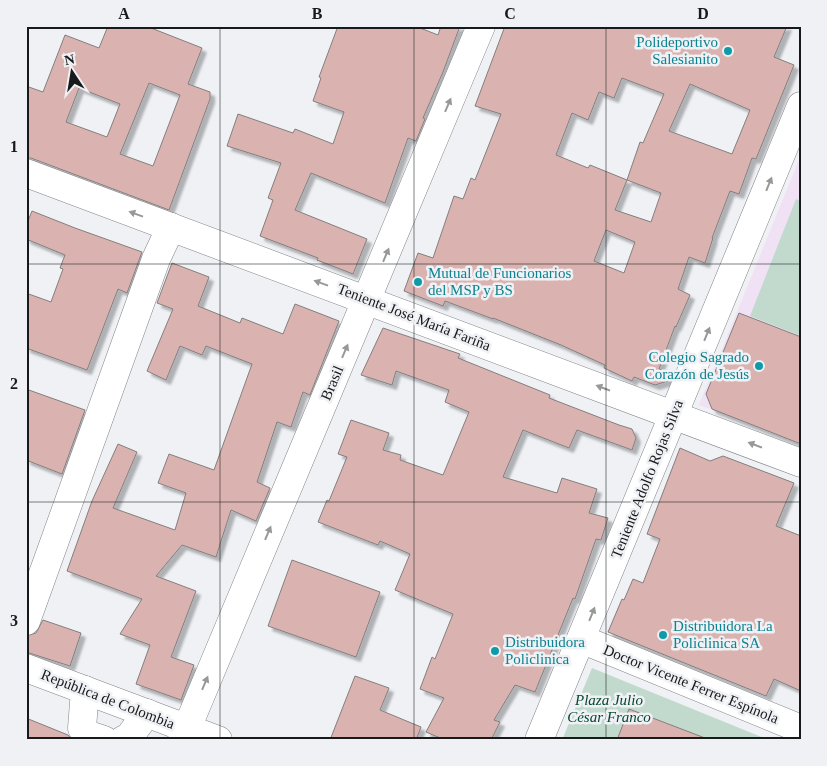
<svg xmlns="http://www.w3.org/2000/svg" width="827" height="766" font-family="Georgia,serif">
	<style>
		.education { fill: #f1e1f4 }
		.green { fill: #c2dacd }
		.building { fill: #dab3b1; stroke: #837e7e; fill-rule: evenodd; filter: url(#shadow) }
		.lines { fill: none; stroke-linecap: round; stroke-linejoin: round }
		.minor-casing { stroke: #838589; stroke-width: 29 }
		.major-casing { stroke: #838589; stroke-width: 29 }
		.minor { stroke: #fff; stroke-width: 28 }
		.major { stroke: #fff; stroke-width: 28 }
		.oneway { fill: #979898 }
		.grid { fill: none; stroke: #18191a; stroke-width: 1; stroke-opacity: 0.55 }
		.culture-dot { fill: #0f9aa8; stroke: #eff1f5; stroke-width: 2 }
		.labels { text-anchor: middle; stroke-width: 5; stroke-linejoin: round; paint-order: stroke }
		.culture-label { font-size: 15px; fill: #0d838f; stroke: #eff1f5; text-anchor: start }
		.street-label { font-size: 15px; fill: #18191a; stroke: #eff1f5 }
		.park-label { font-size: 15px; font-style: italic; fill: #04472e; stroke: #eff1f5 }
		.neatline { fill: none; stroke: #18191a; stroke-width: 2 }
		.grid-label { font-size: 16px; text-anchor: middle; font-weight: bold; fill: #18191a }
	</style>
	<defs>
		<filter id="shadow"><feDropShadow dx="4.5" dy="4.5" stdDeviation="1" flood-color="#0004"/></filter>
	</defs>
	<rect width="100%" height="100%" fill="#eff1f5"/>
	<polygon class="education" points="801,155 801,443 699,405"/>
	<g class="green">
		<polygon points="796,199 801,201 801,336 750,316"/>
		<polygon points="592,668 769,740 562,740"/>
	</g>
	<g class="building">
		<path d="M108 26H146L202 48 188 84 210 92V99L169 210 31 158H26V86L43 92 65 35 99 48ZM149 83 180 95 153 166 120 154ZM79 88 120 104 107 137 66 122Z"/>
		<polygon points="338,26 415,26 438,35 441,26 460,26 443,72 423,118 425,119 416,141 408,138 385,203 311,173 295,210 367,239 353,274 317,260 318,258 260,236 273,200 268,198 281,163 227,146 238,114 293,133 295,129 333,144 344,112 313,101 321,78 319,77"/>
		<path d="M505 26H787L774 57 794 65 756 159 752 158 739 194 730 191 712 238H713L705 263 689 257 678 289 690 295 676 327 675 326 659 369 673 374 671 380 655 385 634 377 632 381 604 368 605 365 561 345 493 318V319L445 301 443 306 404 291 418 253 433 258 454 196 463 199 471 178 475 180 501 114 475 106ZM622 78 664 94 643 143 640 142 627 180 661 193 651 222 615 210 627 180 590 165 588 168 556 155 572 113 588 120 599 92 614 98ZM690 84 750 110 732 154 669 131ZM606 230 635 242 624 273 594 261Z"/>
		<polygon points="32,211 75,228 142,252 127,293 118,289 87,370 26,348 26,293 51,302 63,269 60,268 65,255 26,239 26,226"/>
		<polygon points="172,263 209,277 198,306 240,323 242,318 283,334 295,304 339,321 310,395 303,392 291,427 277,422 257,482 270,488 256,521 231,510 216,557 182,545 156,576 196,591 171,657 194,665 181,700 136,684 150,645 120,634 142,599 67,571 92,501 118,444 137,452 113,508 175,530 186,493 158,483 169,454 214,470 252,364 206,346 202,355 180,346 166,380 147,371 173,309 157,303"/>
		<polygon points="739,313 801,337 801,444 712,409 706,394"/>
		<polygon points="383,328 460,354 458,358 550,395 549,398 619,425 632,429 636,438 632,450 577,430 569,448 523,430 503,477 557,493 562,478 597,489 589,513 608,518 601,540 596,539 575,599 573,598 535,692 515,685 494,720 500,722 491,740 445,740 426,732 444,698 420,689 432,657 435,659 453,614 395,590 410,554 380,541 378,545 318,522 327,500 329,501 347,457 338,454 351,420 389,433 383,450 401,455 400,460 443,475 469,412 445,402 449,390 396,371 392,385 361,375"/>
		<polygon points="26,389 85,410 62,474 26,460"/>
		<polygon points="680,448 710,461 723,456 794,483 776,526 801,536 801,691 774,679 766,696 608,632 622,599 624,600 633,579 643,583 660,539 647,534"/>
		<polygon points="292,560 380,592 356,657 268,626"/>
		<polygon points="43,620 81,633 70,666 26,652 26,636 36,633"/>
		<polygon points="355,676 389,688 380,710 421,727 416,740 330,740"/>
		<polygon points="629,709 705,738 704,740 617,740"/>
		<polygon points="26,718 68,735 72,740 26,740"/>
	</g>
	<g class="lines">
		<defs>
			<g id="minor">
				<polyline points="26,173 801,463"/>
				<polyline points="26,621 156,259 171,227"/>
				<polyline points="581,639 801,729"/>
				<polyline points="26,668 218,740"/>
				<polyline points="85,690 82,728 89,735 104,740"/>
				<polyline points="123,740 129,737 147,713"/>
				<polyline points="539,740 801,106"/>
			</g>
			<polyline id="major" points="182,740 481,26"/>
		</defs>
		<use href="#minor" class="minor-casing"/>
		<use href="#major" class="major-casing"/>
		<use href="#minor" class="minor"/>
		<use href="#major" class="major"/>
	</g>
	<defs><path id="oneway-solid" d="M-6-.8H1V-3.2L6.5 0L1 3.2V.8H-6Z" transform="scale(1.25)"/></defs>
	<g class="oneway">
		<use href="#oneway-solid" transform="translate(448 105) rotate(-67)"/>
		<use href="#oneway-solid" transform="translate(769 184) rotate(-68)"/>
		<use href="#oneway-solid" transform="translate(136 214) rotate(-160)"/>
		<use href="#oneway-solid" transform="translate(386 255) rotate(-67)"/>
		<use href="#oneway-solid" transform="translate(321 283) rotate(-160)"/>
		<use href="#oneway-solid" transform="translate(707 334) rotate(-68)"/>
		<use href="#oneway-solid" transform="translate(345 351) rotate(-67)"/>
		<use href="#oneway-solid" transform="translate(603 388) rotate(-159)"/>
		<use href="#oneway-solid" transform="translate(755 445) rotate(-159)"/>
		<use href="#oneway-solid" transform="translate(268 533) rotate(-67)"/>
		<use href="#oneway-solid" transform="translate(592 614) rotate(-68)"/>
		<use href="#oneway-solid" transform="translate(205 683) rotate(-67)"/>
	</g>
	<path class="grid" d="M220 26V740M414 26V740M606 26V740M26 264H801M26 502H801"/>
	<g class="culture-dot">
		<circle cx="728" cy="51" r="5"/>
		<circle cx="418" cy="282" r="5"/>
		<circle cx="759" cy="366" r="5"/>
		<circle cx="663" cy="635" r="5"/>
		<circle cx="495" cy="651" r="5"/>
	</g>
	<g class="labels">
		<g class="culture-label">
			<text x="718" y="47" text-anchor="end">Polideportivo<tspan x="718" dy="17">Salesianito</tspan></text>
			<text x="428" y="278">Mutual de Funcionarios<tspan x="428" dy="17">del MSP y BS</tspan></text>
			<text x="749" y="362" text-anchor="end">Colegio Sagrado<tspan x="749" dy="17">Corazón de Jesús</tspan></text>
			<text x="673" y="631">Distribuidora La<tspan x="673" dy="17">Policlinica SA</tspan></text>
			<text x="505" y="647">Distribuidora<tspan x="505" dy="17">Policlinica</tspan></text>
		</g>
		<g class="street-label">
			<text transform="translate(414 317) rotate(21)" y="5">Teniente José María Fariña</text>
			<text transform="translate(332 383) rotate(-67)" y="5">Brasil</text>
			<text transform="translate(647 479) rotate(-68)" y="5">Teniente Adolfo Rojas Silva</text>
			<text transform="translate(691 684) rotate(22)" y="5">Doctor Vicente Ferrer Espínola</text>
			<text transform="translate(108 699) rotate(21)" y="5">República de Colombia</text>
		</g>
		<g class="park-label">
			<text x="609" y="705">Plaza Julio<tspan x="609" dy="17">César Franco</tspan></text>
		</g>
	</g>
	<rect width="827" height="766" fill="none" stroke="#eff1f5" stroke-width="55"/>
	<g transform="translate(72 72) rotate(348)" stroke="#eff1f5" stroke-width="4" paint-order="stroke">
	<path d="M0-4L9 19L0 12L-9 19Z" fill="#18191a"/>
	<text y="-8" font-size="14" font-weight="bold" text-anchor="middle" fill="#18191a">N</text>
	</g>
	<rect x="28" y="28" width="772" height="710" class="neatline"/>
	<g class="grid-label">
		<text x="124" y="19">A</text>
		<text x="317" y="19">B</text>
		<text x="510" y="19">C</text>
		<text x="703" y="19">D</text>
		<text x="14" y="152">1</text>
		<text x="14" y="389">2</text>
		<text x="14" y="626">3</text>
	</g>
</svg>
